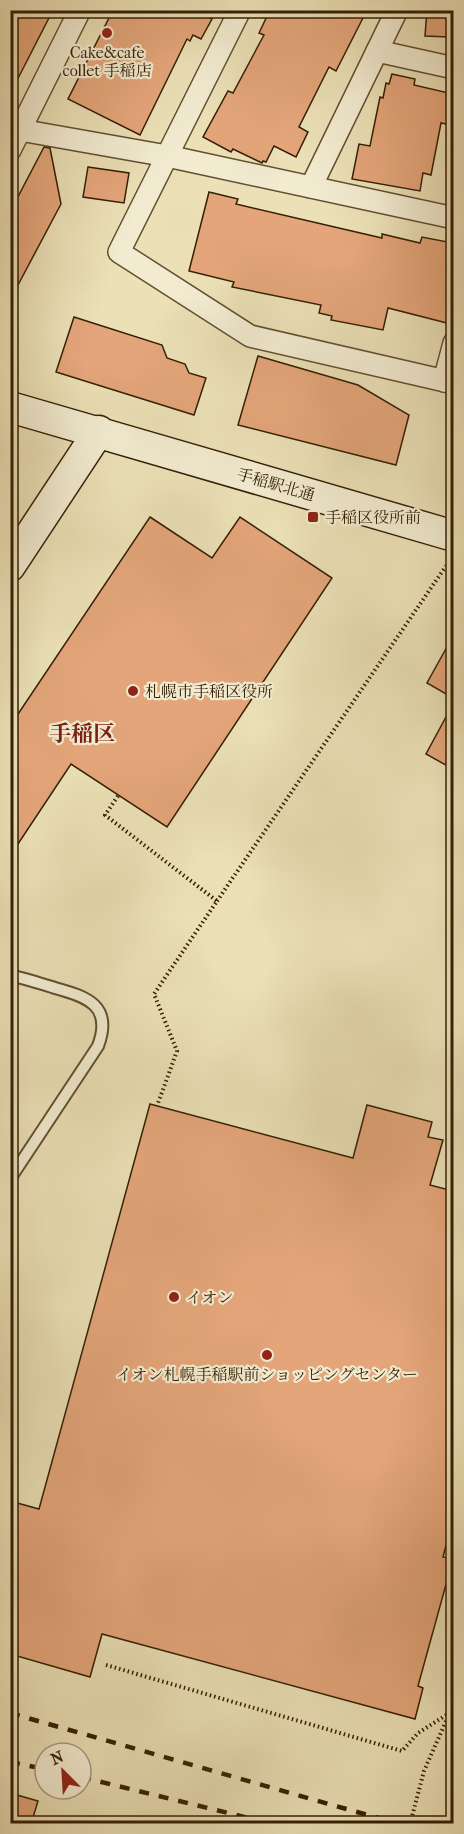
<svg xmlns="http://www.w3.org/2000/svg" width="464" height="1834" font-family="'IM FELL French Canon','Noto Serif JP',serif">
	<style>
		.building { fill: #e3a579; stroke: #351f04; stroke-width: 1.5 }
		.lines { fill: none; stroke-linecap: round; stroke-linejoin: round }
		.lane-casing { stroke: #624f30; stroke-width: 14 }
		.street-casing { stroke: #624f30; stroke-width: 24 }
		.secondary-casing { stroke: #351f04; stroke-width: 33 }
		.path { stroke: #351f04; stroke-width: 4; stroke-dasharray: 1.5 3; stroke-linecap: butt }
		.lane { stroke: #f2ebd0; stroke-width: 10 }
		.street { stroke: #f2ebd0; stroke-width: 21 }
		.secondary { stroke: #f2ebd0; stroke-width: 30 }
		.rail { stroke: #351f04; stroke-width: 4.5; stroke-dasharray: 10 10; stroke-linecap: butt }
		.poi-dot { fill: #8f2418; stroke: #f2ebd0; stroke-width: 2 }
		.labels { text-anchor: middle; stroke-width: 4.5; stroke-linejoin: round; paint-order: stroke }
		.poi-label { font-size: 16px; fill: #351f04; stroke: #f2ebd0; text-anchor: start }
		.street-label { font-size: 16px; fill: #351f04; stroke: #f2ebd0 }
		.district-label { font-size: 22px; font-weight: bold; fill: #7a1f14; stroke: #f2ebd0 }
	</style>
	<rect width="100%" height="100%" fill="#ebe0b6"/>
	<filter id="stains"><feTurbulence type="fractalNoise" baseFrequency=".00333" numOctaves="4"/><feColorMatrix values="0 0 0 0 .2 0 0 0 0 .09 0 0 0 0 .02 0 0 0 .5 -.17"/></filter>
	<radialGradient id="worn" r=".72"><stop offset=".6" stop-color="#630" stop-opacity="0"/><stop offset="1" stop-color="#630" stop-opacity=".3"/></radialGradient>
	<g class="building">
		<polygon points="10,10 53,10 10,94"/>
		<polygon points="113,10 195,10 212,19 201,39 193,35 190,41 187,39 140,135 68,99"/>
		<polygon points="270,10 367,10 336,71 329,67 299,127 308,132 296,157 274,146 266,162 263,161 262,163 233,149 231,152 203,137 228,91 233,93 264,35 259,33"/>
		<polygon points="427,10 451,10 449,37 425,36"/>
		<polygon points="392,74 415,79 414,85 453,94 453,114 451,125 441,123 431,175 423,173 420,191 352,179 359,144 370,146 380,97 383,98 386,83 389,84"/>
		<polygon points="44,147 50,148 61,204 10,300 10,212"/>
		<polygon points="88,167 129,173 124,203 83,197"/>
		<polygon points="209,192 238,199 236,204 382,238 382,234 420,243 422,237 453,243 453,261 447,295 453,298 447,323 388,308 383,330 331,320 332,316 319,313 321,305 232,287 234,282 189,271"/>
		<polygon points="74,317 162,345 167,358 185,364 189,373 206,378 194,415 56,372"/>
		<polygon points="258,356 358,385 409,415 396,465 238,425"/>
		<polygon points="150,517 212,558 240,517 332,578 167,827 71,764 10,856 10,726"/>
		<polygon points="453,636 453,698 427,683"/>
		<polygon points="453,704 453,769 426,754"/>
		<polygon points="150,1104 353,1158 367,1105 432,1122 428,1137 443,1140 430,1185 453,1191 453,1519 443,1557 453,1559 418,1686 423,1688 415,1719 102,1634 90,1677 10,1654 10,1501 39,1509"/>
		<polygon points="10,1793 38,1801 31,1824 10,1824"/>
	</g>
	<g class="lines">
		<defs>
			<path id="lane" d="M10 975C25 979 40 983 55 988 88 997 113 1006 98 1046L10 1179"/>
			<g id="street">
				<polyline points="240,10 119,252 250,336 454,383"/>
				<polyline points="377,51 454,68"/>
				<polyline points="20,130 167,156 454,218"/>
				<polyline points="10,150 80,10"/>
				<polyline points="311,187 397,10"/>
				<polyline points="444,381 454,343"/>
			</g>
			<g id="secondary">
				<polyline points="10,407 454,536"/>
				<polyline points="10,566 99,431"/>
			</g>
		</defs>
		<use href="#lane" class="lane-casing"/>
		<use href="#street" class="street-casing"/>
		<use href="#secondary" class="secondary-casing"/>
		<g class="path">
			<polyline points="118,796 105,815 217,901 154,994 177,1051 157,1106"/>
			<polyline points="217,901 446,566"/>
			<polyline points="106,1665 402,1751 418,1733 451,1712"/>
			<polyline points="410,1824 424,1771 447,1719"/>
		</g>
		<use href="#lane" class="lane"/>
		<use href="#street" class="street"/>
		<use href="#secondary" class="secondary"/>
		<g class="rail">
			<polyline points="10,1713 399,1824"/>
			<polyline points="10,1762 45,1769"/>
			<polyline points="81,1777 273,1824"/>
		</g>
	</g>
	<g class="poi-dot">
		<circle cx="107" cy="33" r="6"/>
		<rect x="307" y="511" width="12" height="12" rx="3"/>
		<circle cx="133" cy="691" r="6"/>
		<circle cx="174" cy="1297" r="6"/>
		<circle cx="267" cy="1355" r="6"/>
	</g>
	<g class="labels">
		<g class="poi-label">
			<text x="107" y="58" text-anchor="middle">Cake&amp;cafe<tspan x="107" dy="18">collet 手稲店</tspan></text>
			<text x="325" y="523">手稲区役所前</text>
			<text x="145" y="697">札幌市手稲区役所</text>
			<text x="186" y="1303">イオン</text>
			<text x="267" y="1380" text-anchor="middle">イオン札幌手稲駅前ショッピングセンター</text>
		</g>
		<g class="street-label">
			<text transform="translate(276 484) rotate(16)" y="6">手稲駅北通</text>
		</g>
		<g class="district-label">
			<text x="82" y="741">手稲区</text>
		</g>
	</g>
	<rect width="464" height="1834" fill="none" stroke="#ebe0b6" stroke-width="36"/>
	<rect x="12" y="12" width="440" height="1810" fill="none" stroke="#351f04" stroke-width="3"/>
	<rect x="18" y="18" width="428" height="1798" fill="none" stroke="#351f04" stroke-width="1.5"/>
	<g transform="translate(63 1771) rotate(336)"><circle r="28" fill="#f2ebd0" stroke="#a6997e" stroke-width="1.5"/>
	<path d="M0-4.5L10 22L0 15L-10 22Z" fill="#8f2418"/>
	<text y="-9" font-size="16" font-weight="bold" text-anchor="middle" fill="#351f04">N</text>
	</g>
	<rect width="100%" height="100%" filter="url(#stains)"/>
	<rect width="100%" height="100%" fill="url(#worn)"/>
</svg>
